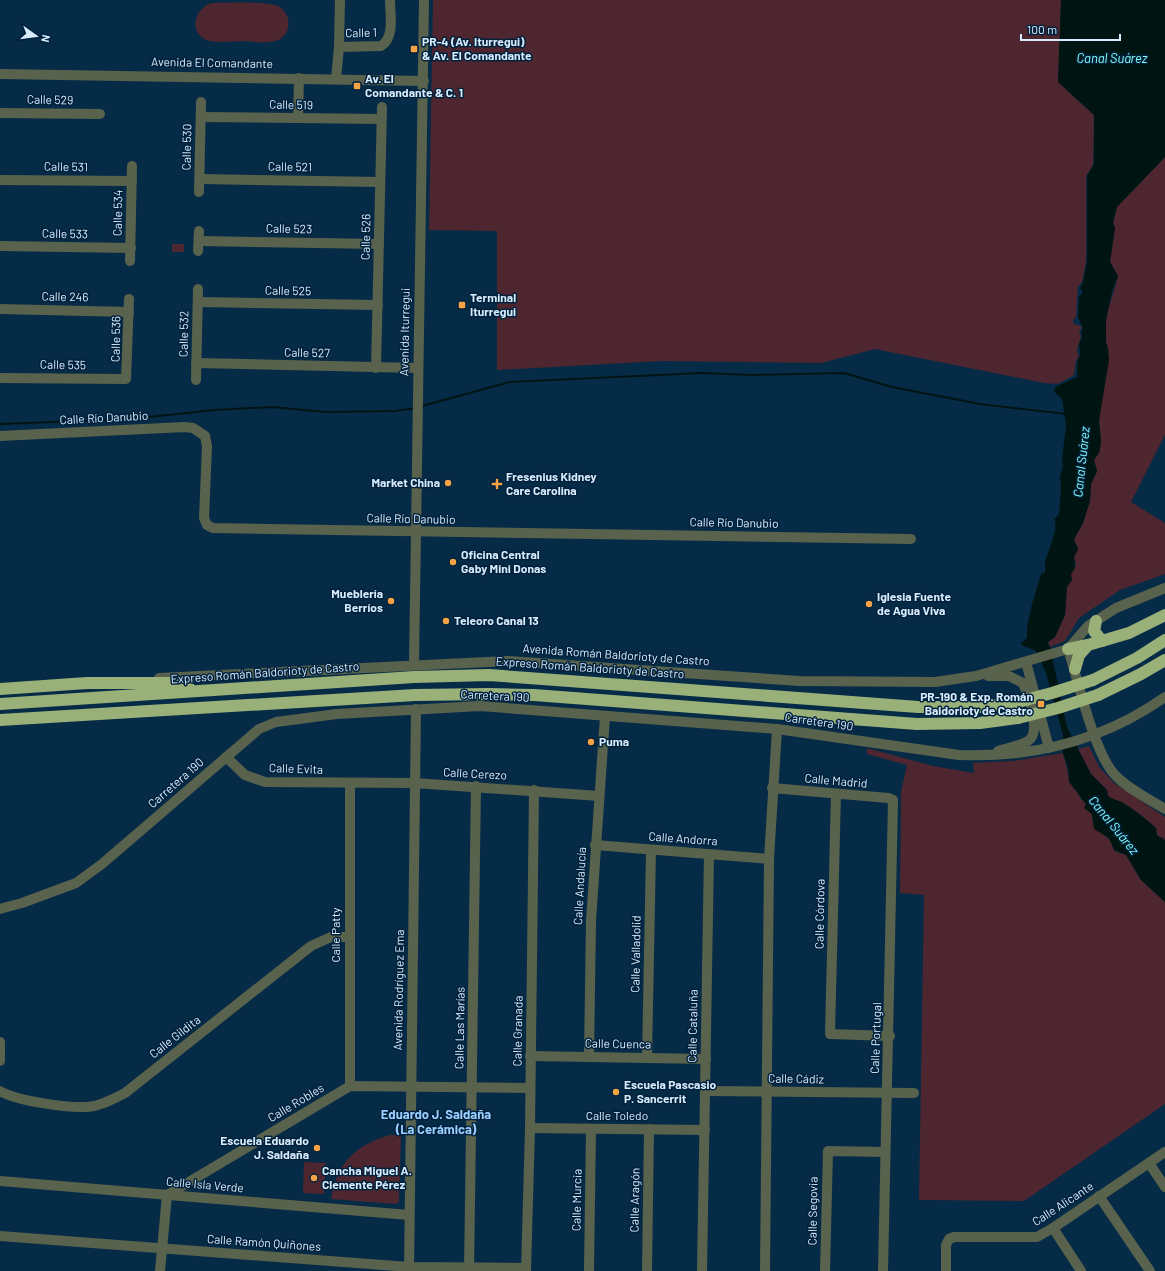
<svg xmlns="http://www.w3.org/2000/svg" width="1165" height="1271" font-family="Barlow,sans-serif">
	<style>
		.green { fill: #4e262f }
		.water { fill: #001512 }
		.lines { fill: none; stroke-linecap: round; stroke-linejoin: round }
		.stream { stroke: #001512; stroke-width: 2 }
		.minor { stroke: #59624c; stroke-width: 10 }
		.highway { stroke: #99b078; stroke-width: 12 }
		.highway-bridge { stroke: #99b078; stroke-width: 12 }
		.poi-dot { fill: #f5a345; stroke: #00213c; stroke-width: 1.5 }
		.labels { text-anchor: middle; stroke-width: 3; stroke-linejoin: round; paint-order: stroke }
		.street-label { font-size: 12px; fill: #d8ecfe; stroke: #00213c }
		.poi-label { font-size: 12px; font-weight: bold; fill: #d8ecfe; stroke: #00213c; text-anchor: start }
		.water-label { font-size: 13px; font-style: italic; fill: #83fdf0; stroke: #00213c }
		.neighbourhood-label { font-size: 13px; font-weight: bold; fill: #9acfff; stroke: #00213c }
	</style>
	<rect width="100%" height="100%" fill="#062b47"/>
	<g class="green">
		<polygon points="433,0 1061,0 1058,82 1094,115 1093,165 1086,176 1086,262 1082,282 1078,287 1076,317 1073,320 1073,323 1082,327 1079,331 1081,336 1077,350 1079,357 1076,360 1074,375 1058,384 1044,383 875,349 821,363 661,361 497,370 497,231 429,230"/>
		<path d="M211 3C225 3 267 1 278 6 292 13 292 34 278 40 269 44 256 42 247 41 235 41 222 43 210 41 189 36 192 10 211 3Z"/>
		<path d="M1165 157V435L1131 502 1165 523V574L1120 590 1079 618 1065 641 1050 647 1048 641 1055 637 1065 615 1067 587 1072 580 1070 574 1076 565 1074 557 1078 547 1074 542V539L1083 523 1090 501 1091 484 1097 472 1094 460 1099 453 1101 442 1099 421 1108 348C1099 327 1113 297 1118 276L1110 262 1115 228 1113 222 1117 207Z"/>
		<rect x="172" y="244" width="12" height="8"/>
		<path d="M1089 746 1099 767 1114 783 1165 817V840L1157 835 1156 828C1146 819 1135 810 1123 803 1118 800 1113 800 1108 796L1107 790 1091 774 1078 749Z"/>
		<path d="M867 748 933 766 974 773 973 763 1013 761 1063 753 1069 777 1081 799 1086 804 1085 808 1092 814C1095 836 1094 825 1107 837 1111 840 1112 847 1115 851L1126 855 1141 880 1165 902V1104L1024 1201 919 1200 924 895 900 893 901 792 907 765 867 754Z"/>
		<path d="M390 1135H401L399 1202 395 1204 331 1199C337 1162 356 1145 390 1135Z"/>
		<polygon points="304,1162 326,1163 324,1194 303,1193"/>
	</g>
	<path class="water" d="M1061 0H1165V157L1117 207 1113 222 1115 228 1110 262 1118 276 1112 292 1106 320V342L1108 348 1109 360 1099 421 1101 442 1099 453 1094 460 1097 471 1091 484 1090 501 1083 523 1074 539 1078 550 1074 557 1075 568 1071 574 1072 580 1067 587 1065 615 1055 637 1047 643 1050 647 1067 727 1091 774 1107 790 1108 796C1113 800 1118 800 1123 803 1135 810 1146 819 1156 828L1157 835 1165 840V902L1141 880 1126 855 1114 850 1109 838 1094 829 1092 814 1084 808 1086 804 1069 782 1068 768 1063 753V735L1046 673 1036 651 1022 645 1021 643 1027 638V627L1032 604 1041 574 1045 572C1046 568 1044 566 1045 563 1047 552 1060 528 1054 519L1059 515 1061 488 1060 476 1063 467 1062 459 1066 426 1062 399 1054 391 1055 387 1077 377V362L1080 355 1079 344 1082 337 1081 332 1083 328 1078 317 1079 297 1083 292 1080 288 1083 282 1087 262V176L1094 164V115L1058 82Z"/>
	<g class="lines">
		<g class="stream">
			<polyline points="422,406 510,382 701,373 753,375 844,373 892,387 980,404 1066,414"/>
			<polyline points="0,424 131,419 214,410 272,407 325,412 395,411 416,408"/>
		</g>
		<g class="minor">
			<path d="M340 0 339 47 381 46C395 38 390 14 390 0"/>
			<polyline points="0,74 424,81"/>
			<polyline points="336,79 339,47"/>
			<polyline points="0,113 100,114"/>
			<polyline points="201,117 381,119"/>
			<polyline points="298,118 299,78"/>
			<polyline points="200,179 380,182"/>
			<polyline points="0,180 132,181"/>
			<polyline points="199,192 201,102"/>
			<polyline points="199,241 379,244"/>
			<polyline points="0,246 131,248"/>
			<polyline points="198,251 199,231"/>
			<polyline points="130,261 132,166"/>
			<polyline points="198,302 378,305"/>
			<polyline points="0,309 129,312"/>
			<polyline points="196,363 418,368"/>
			<polyline points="376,368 382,107"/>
			<polyline points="0,378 126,379 129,299"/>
			<polyline points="196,380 198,289"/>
			<polyline points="0,436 185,427 193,428 205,436 207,446 204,518 207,525 213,528 911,539"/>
			<path d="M1068 649C1078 680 1094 753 1115 775 1128 789 1149 799 1165 809"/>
			<polyline points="1068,649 1088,626 1116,608 1165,588"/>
			<polyline points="1026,662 1049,748"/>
			<polyline points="414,664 424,0"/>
			<path d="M988 676H1009L1023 683C1028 695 1042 733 1028 741 1020 746 1008 748 998 751"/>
			<polyline points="159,678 508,661 799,681 935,682 976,676 1068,649"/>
			<polyline points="226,757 245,775 265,782 415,783 599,796"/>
			<polyline points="772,788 888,798 893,800 883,1271"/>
			<polyline points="836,794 830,1034 890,1036"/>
			<polyline points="595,845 769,859"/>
			<path d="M0 909 22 903 76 883 102 864 259 729 276 722 337 714 480 706 777 729 959 755C1033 758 1104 740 1165 697"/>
			<polyline points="0,1042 0,1061"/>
			<polyline points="530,1056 706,1059"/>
			<polyline points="589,1056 591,921 605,716"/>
			<polyline points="647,1058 651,850"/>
			<polyline points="350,1086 350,783"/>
			<path d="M0 1091C18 1101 66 1108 87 1107 101 1106 113 1099 125 1093L311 946 331 937H349"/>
			<polyline points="706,1091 914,1093"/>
			<polyline points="530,1128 705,1130"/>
			<polyline points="1149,1163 1165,1187"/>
			<polyline points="0,1181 409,1215"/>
			<polyline points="1099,1196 1150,1271"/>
			<polyline points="1053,1228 1081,1271"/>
			<polyline points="0,1236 409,1267 526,1268"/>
			<polyline points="160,1271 167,1195 350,1086 530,1088"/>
			<polyline points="409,1271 416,709"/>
			<polyline points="469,1271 476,786"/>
			<polyline points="526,1271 530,1128 534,790"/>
			<polyline points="589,1271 591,1129"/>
			<polyline points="647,1271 649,1129"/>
			<polyline points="702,1271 709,854"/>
			<polyline points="765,1271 769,859 777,729"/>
			<polyline points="825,1271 828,1151 885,1152"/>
			<polyline points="946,1271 946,1245 949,1239 954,1237 1037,1237 1053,1228 1165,1152"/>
		</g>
		<g class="highway">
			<polyline points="1096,621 1094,631 1102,641"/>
			<polyline points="1068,649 1088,645 1129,633 1165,615"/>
			<polyline points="1075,669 1079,655 1088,645"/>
			<polyline points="1093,680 1137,658 1165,640"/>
			<polyline points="0,689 87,683 169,683 190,689"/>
			<polyline points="1098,695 1141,674 1165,660"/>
			<polyline points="0,704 414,677 489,675 918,707 980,707 1014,703"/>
			<polyline points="0,720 415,695 488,694 534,695 917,724 980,723 1018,718"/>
		</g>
		<g class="highway-bridge">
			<polyline points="1014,703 1052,693 1093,680"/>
			<polyline points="1018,718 1058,708 1098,695"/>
		</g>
	</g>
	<g class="poi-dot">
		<rect x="410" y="45" width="8" height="8" rx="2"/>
		<rect x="353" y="82" width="8" height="8" rx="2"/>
		<rect x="458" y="301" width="8" height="8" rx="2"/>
		<circle cx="448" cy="483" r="4"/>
		<path d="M495 478h4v4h4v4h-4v4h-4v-4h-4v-4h4z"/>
		<circle cx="453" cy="562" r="4"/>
		<circle cx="391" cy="601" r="4"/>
		<circle cx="869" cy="604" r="4"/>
		<circle cx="446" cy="621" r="4"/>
		<rect x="1037" y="700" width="8" height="8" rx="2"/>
		<circle cx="591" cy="742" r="4"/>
		<circle cx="616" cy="1092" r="4"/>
		<circle cx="317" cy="1148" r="4"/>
		<circle cx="314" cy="1178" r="4"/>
	</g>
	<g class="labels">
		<g class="street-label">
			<text transform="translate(361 33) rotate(-1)" y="4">Calle 1</text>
			<text transform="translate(212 63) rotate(1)" y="4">Avenida El Comandante</text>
			<text transform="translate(50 100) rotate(1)" y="4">Calle 529</text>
			<text transform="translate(291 105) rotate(1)" y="4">Calle 519</text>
			<text transform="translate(187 147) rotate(-89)" y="4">Calle 530</text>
			<text transform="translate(66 167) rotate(1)" y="4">Calle 531</text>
			<text transform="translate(290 167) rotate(1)" y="4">Calle 521</text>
			<text transform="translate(118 213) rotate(-89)" y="4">Calle 534</text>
			<text transform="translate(289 229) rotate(1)" y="4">Calle 523</text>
			<text transform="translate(65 234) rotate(1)" y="4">Calle 533</text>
			<text transform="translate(366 237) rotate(-89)" y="4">Calle 526</text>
			<text transform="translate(288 291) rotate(1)" y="4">Calle 525</text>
			<text transform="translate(65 297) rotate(1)" y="4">Calle 246</text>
			<text transform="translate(405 332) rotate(-89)" y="4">Avenida Iturregui</text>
			<text transform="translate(184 334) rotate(-89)" y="4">Calle 532</text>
			<text transform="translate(116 339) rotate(-89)" y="4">Calle 536</text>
			<text transform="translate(307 353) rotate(1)" y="4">Calle 527</text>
			<text transform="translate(63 365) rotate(1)" y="4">Calle 535</text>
			<text transform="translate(104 418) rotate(-3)" y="4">Calle Río Danubio</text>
			<text transform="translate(411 519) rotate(1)" y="4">Calle Río Danubio</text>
			<text transform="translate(734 523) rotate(1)" y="4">Calle Río Danubio</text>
			<text transform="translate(616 655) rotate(4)" y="4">Avenida Román Baldorioty de Castro</text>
			<text transform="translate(590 668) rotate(4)" y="4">Expreso Román Baldorioty de Castro</text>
			<text transform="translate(265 673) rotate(-4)" y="4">Expreso Román Baldorioty de Castro</text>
			<text transform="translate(495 696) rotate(3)" y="4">Carretera 190</text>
			<text transform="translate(819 722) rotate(8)" y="4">Carretera 190</text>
			<text transform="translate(296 769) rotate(2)" y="4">Calle Evita</text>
			<text transform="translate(475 774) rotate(3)" y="4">Calle Cerezo</text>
			<text transform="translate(836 781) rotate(5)" y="4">Calle Madrid</text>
			<text transform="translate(176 783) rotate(-41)" y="4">Carretera 190</text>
			<text transform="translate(683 839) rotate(4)" y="4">Calle Andorra</text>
			<text transform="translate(580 886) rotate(-87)" y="4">Calle Andalucía</text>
			<text transform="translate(820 914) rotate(-89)" y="4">Calle Córdova</text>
			<text transform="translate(336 935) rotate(-90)" y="4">Calle Patty</text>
			<text transform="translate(636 954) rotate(-89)" y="4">Calle Valladolid</text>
			<text transform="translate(399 990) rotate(-89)" y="4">Avenida Rodríguez Ema</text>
			<text transform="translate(693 1026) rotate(-89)" y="4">Calle Cataluña</text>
			<text transform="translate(460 1028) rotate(-89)" y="4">Calle Las Marías</text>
			<text transform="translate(518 1031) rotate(-89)" y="4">Calle Granada</text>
			<text transform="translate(175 1037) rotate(-38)" y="4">Calle Gildita</text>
			<text transform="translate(876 1038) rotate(-88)" y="4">Calle Portugal</text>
			<text transform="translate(618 1044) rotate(1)" y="4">Calle Cuenca</text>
			<text transform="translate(796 1079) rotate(1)" y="4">Calle Cádiz</text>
			<text transform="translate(296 1103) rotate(-31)" y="4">Calle Robles</text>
			<text x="617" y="1120">Calle Toledo</text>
			<text transform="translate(205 1185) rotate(5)" y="4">Calle Isla Verde</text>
			<text transform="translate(577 1200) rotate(-89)" y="4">Calle Murcia</text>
			<text transform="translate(635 1200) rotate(-89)" y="4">Calle Aragón</text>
			<text transform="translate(1063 1204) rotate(-33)" y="4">Calle Alicante</text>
			<text transform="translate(813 1211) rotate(-89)" y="4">Calle Segovia</text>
			<text transform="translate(264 1243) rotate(4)" y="4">Calle Ramón Quiñones</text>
		</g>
		<g class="poi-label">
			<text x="422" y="46">PR-4 (Av. Iturregui)<tspan x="422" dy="14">&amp; Av. El Comandante</tspan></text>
			<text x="365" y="83">Av. El<tspan x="365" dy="14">Comandante &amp; C. 1</tspan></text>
			<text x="470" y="302">Terminal<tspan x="470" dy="14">Iturregui</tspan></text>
			<text x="506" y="481">Fresenius Kidney<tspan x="506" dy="14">Care Carolina</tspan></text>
			<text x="440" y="487" text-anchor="end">Market China</text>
			<text x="461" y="559">Oficina Central<tspan x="461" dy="14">Gaby Mini Donas</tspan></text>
			<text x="383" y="598" text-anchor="end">Mueblería<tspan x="383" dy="14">Berríos</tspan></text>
			<text x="877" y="601">Iglesia Fuente<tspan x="877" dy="14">de Agua Viva</tspan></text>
			<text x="454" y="625">Teleoro Canal 13</text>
			<text x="1033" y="701" text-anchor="end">PR-190 &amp; Exp. Román<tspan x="1033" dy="14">Baldorioty de Castro</tspan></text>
			<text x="599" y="746">Puma</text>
			<text x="624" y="1089">Escuela Pascasio<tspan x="624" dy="14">P. Sancerrit</tspan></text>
			<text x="309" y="1145" text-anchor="end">Escuela Eduardo<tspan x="309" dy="14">J. Saldaña</tspan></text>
			<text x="322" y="1175">Cancha Miguel A.<tspan x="322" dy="14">Clemente Pérez</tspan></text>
		</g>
		<g class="water-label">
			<text x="1112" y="63">Canal Suárez</text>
			<text transform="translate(1081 462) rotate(-84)" y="5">Canal Suárez</text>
			<text transform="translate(1114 825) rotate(51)" y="5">Canal Suárez</text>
		</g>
		<g class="neighbourhood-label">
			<text x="436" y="1119">Eduardo J. Saldaña<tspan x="436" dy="15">(La Cerámica)</tspan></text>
		</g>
	</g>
	<g transform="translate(36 36) rotate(104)" stroke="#00213c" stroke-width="3" paint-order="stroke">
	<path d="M0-3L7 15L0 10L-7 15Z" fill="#d8ecfe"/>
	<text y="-6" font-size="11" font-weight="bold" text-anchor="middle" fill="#d8ecfe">N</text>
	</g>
	<path d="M1021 34v6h99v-6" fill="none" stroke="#d8ecfe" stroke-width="2"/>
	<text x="1027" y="34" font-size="12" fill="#d8ecfe" stroke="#00213c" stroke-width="3" paint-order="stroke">100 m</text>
</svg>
